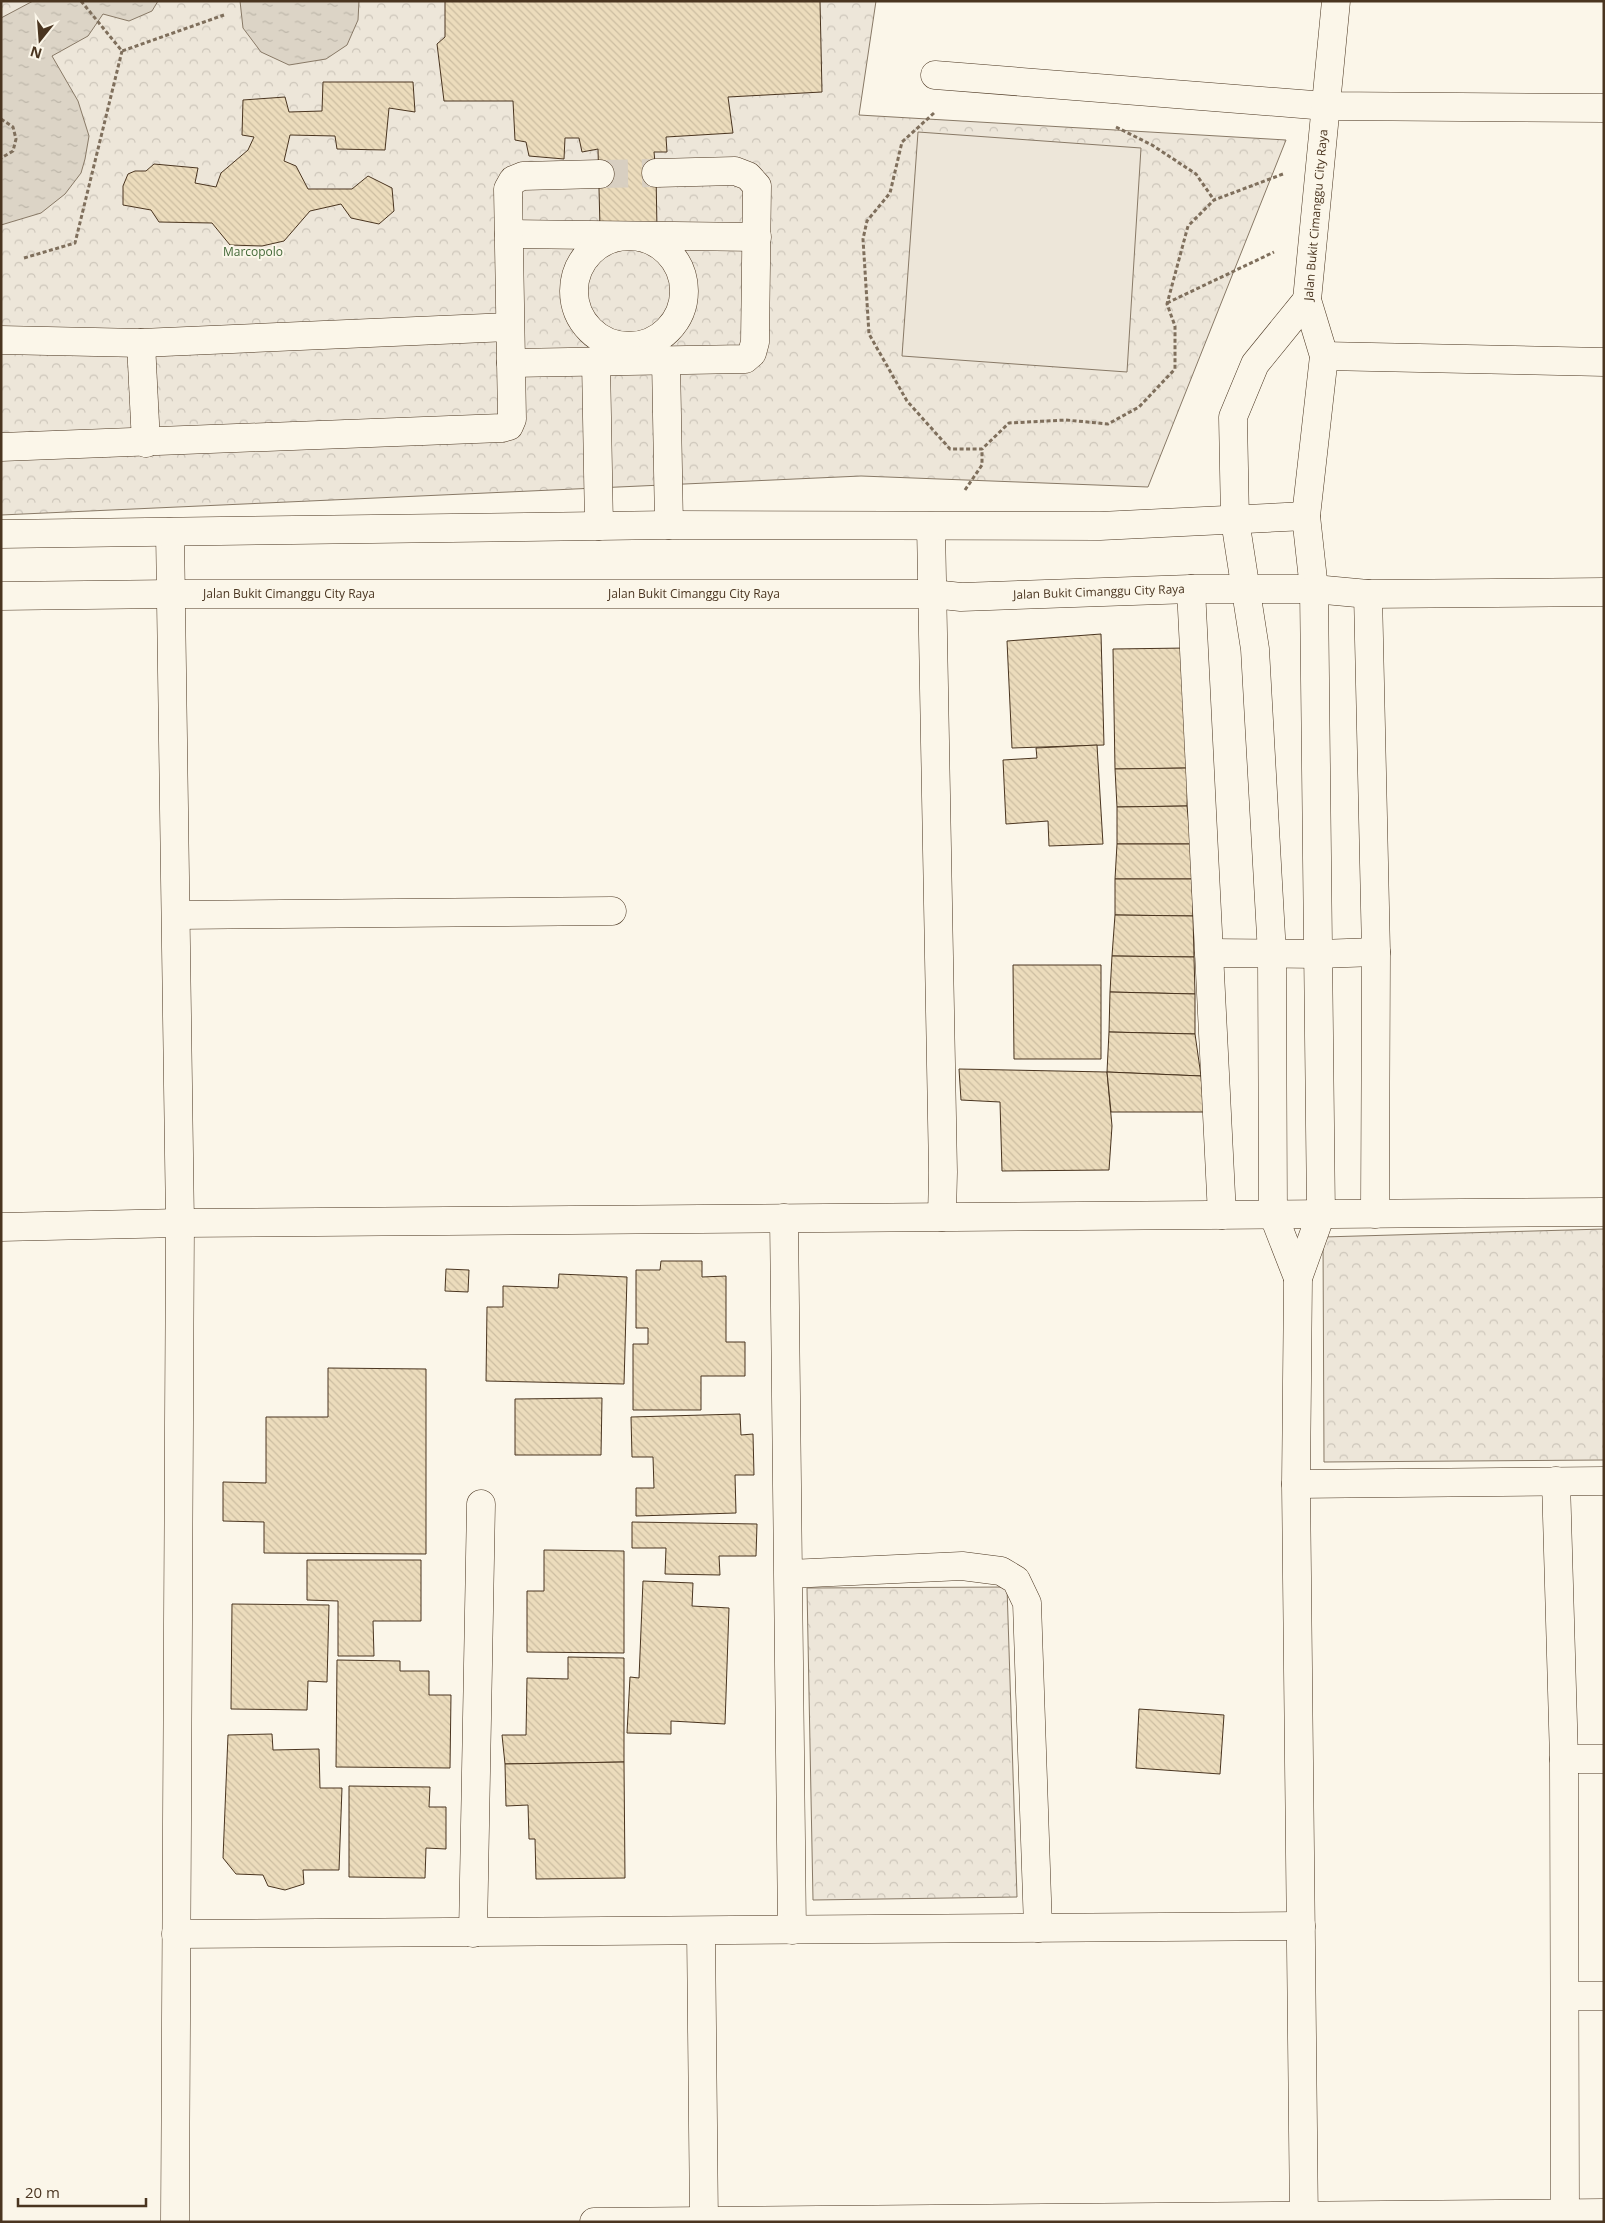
<svg xmlns="http://www.w3.org/2000/svg" width="1605" height="2223" font-family="'Open Sans',sans-serif">
	<style>
		.park { fill: url(#park-crowns); stroke: #887966 }
		.garden { fill: #ede6d9; stroke: #887966 }
		.water { fill: url(#water-ripples); stroke: #887966 }
		.building { fill: url(#building-back-hatch); stroke: #4a3520 }
		.lines { fill: none; stroke-linecap: round; stroke-linejoin: round }
		.minor-tunnel { stroke: #d8cfc1; stroke-width: 28; stroke-dasharray: 28 14; stroke-linecap: butt }
		.minor-casing { stroke: #4a3520; stroke-width: 29 }
		.path { stroke: #7f6f5c; stroke-width: 3; stroke-dasharray: 4 2.5; stroke-linecap: butt }
		.minor { stroke: #fbf6e9; stroke-width: 28 }
		.labels { text-anchor: middle; stroke-width: 4; stroke-linejoin: round; paint-order: stroke }
		.street-label { font-size: 12px; fill: #4a3520; stroke: #fbf6e9 }
		.park-label { font-size: 12px; fill: #436837; stroke: #fbf6e9 }
	</style>
	<defs>
		<pattern id="park-crowns" width="20" height="18" patternUnits="userSpaceOnUse" patternTransform="scale(1.25)"><rect width="20" height="18" fill="#ede6d9"/><path d="M2 6a3 3 0 1 1 6 0M12 15a3 3 0 1 1 6 0" fill="none" stroke="#cdc6ba"/></pattern>
		<pattern id="water-ripples" width="26" height="14" patternUnits="userSpaceOnUse" patternTransform="scale(1.25)"><rect width="26" height="14" fill="#dcd4c6"/><path d="M2 4q2-2 4 0t4 0M15 11q2-2 4 0t4 0" fill="none" stroke="#beb7aa"/></pattern>
		<pattern id="building-back-hatch" width="6" height="6" patternUnits="userSpaceOnUse" patternTransform="scale(1.25)"><rect width="6" height="6" fill="#ecdcbc"/><path d="M-1 5l2 2M0 0l6 6M5-1l2 2" fill="none" stroke="#ccbda1"/></pattern>
	</defs>
	<rect width="100%" height="100%" fill="#fbf6e9"/>
	<g class="park">
		<polygon points="1,1 876,1 859,115 1286,140 1148,487 861,476 1,515"/>
		<polygon points="1604,1229 1604,1460 1324,1462 1323,1237"/>
		<polygon points="1007,1587 1017,1897 813,1900 807,1588"/>
	</g>
	<polygon class="garden" points="918,132 1141,148 1127,372 902,356"/>
	<g class="water">
		<polygon points="33,1 158,1 152,11 129,21 103,14 88,36 52,56 78,101 89,136 85,159 81,173 65,194 41,213 1,225 1,18"/>
		<polygon points="240,1 359,1 358,20 347,45 326,59 289,65 261,52 243,28"/>
	</g>
	<g class="building">
		<polygon points="445,1 820,1 822,92 728,97 733,133 666,137 667,152 654,152 656,173 657,230 600,228 598,149 582,152 579,138 565,138 564,159 529,156 526,142 515,140 513,101 444,101 437,44 445,37"/>
		<polygon points="323,82 413,82 415,112 389,108 385,150 337,149 335,136 290,135 284,161 296,166 308,189 352,189 368,176 392,188 394,211 379,224 351,218 341,204 310,211 284,241 262,246 230,245 212,223 159,222 151,210 123,205 123,186 128,174 135,171 146,171 154,164 198,168 195,183 216,187 221,173 248,150 254,137 242,135 243,100 285,97 289,112 322,111"/>
		<polygon points="1101,634 1104,745 1012,748 1007,641"/>
		<polygon points="1187,648 1188,768 1115,769 1113,649"/>
		<polygon points="1097,745 1103,844 1049,846 1048,821 1006,824 1003,760 1037,758 1036,748"/>
		<polygon points="1188,768 1187,806 1117,807 1115,769"/>
		<polygon points="1187,806 1191,844 1117,844 1117,807"/>
		<polygon points="1117,844 1191,844 1192,879 1115,879"/>
		<polygon points="1115,879 1192,879 1193,916 1115,915"/>
		<polygon points="1115,915 1193,916 1194,957 1112,956"/>
		<polygon points="1112,956 1194,957 1195,994 1110,992"/>
		<polygon points="1013,965 1101,965 1101,1059 1014,1059"/>
		<polygon points="1110,992 1195,994 1195,1034 1109,1032"/>
		<polygon points="1109,1032 1195,1034 1201,1076 1107,1072"/>
		<polygon points="959,1069 1107,1072 1112,1126 1109,1170 1002,1171 1000,1102 961,1100"/>
		<polygon points="1107,1072 1201,1076 1204,1112 1111,1112"/>
		<polygon points="661,1261 702,1261 702,1277 726,1276 726,1342 745,1342 745,1376 701,1376 701,1410 633,1410 633,1344 648,1344 648,1328 636,1328 636,1270 660,1270"/>
		<polygon points="446,1269 469,1270 468,1292 445,1291"/>
		<polygon points="559,1274 627,1277 624,1384 486,1381 487,1307 503,1307 503,1286 558,1288"/>
		<polygon points="328,1368 426,1369 426,1554 264,1553 264,1522 223,1521 223,1482 266,1483 266,1417 328,1417"/>
		<polygon points="602,1398 601,1455 515,1455 515,1399"/>
		<polygon points="740,1414 741,1435 753,1434 754,1475 735,1475 736,1513 636,1516 636,1488 654,1488 653,1457 632,1457 631,1417"/>
		<polygon points="632,1522 757,1524 756,1556 719,1556 720,1575 665,1574 666,1548 632,1548"/>
		<polygon points="544,1550 624,1551 624,1653 527,1652 527,1591 544,1591"/>
		<polygon points="307,1560 421,1560 421,1621 373,1621 374,1656 338,1656 338,1601 307,1600"/>
		<polygon points="643,1581 693,1583 692,1606 729,1608 725,1724 671,1721 671,1734 627,1733 630,1677 639,1678"/>
		<polygon points="232,1604 329,1605 327,1682 308,1681 307,1710 231,1709"/>
		<polygon points="568,1657 624,1658 624,1762 505,1764 502,1735 526,1735 527,1678 568,1679"/>
		<polygon points="337,1660 400,1661 400,1671 429,1671 429,1695 451,1695 450,1768 336,1767"/>
		<polygon points="1139,1709 1224,1715 1220,1774 1136,1768"/>
		<polygon points="272,1734 273,1750 319,1749 320,1788 342,1788 339,1870 303,1870 304,1884 285,1890 268,1886 263,1875 236,1874 223,1858 228,1735"/>
		<polygon points="624,1762 625,1878 536,1879 535,1839 529,1839 528,1805 506,1806 505,1764"/>
		<polygon points="349,1786 430,1787 429,1807 446,1807 446,1849 426,1848 425,1878 349,1877"/>
	</g>
	<g class="lines">
		<polyline class="minor-tunnel" points="600,174 656,173"/>
		<defs>
			<g id="minor">
				<polyline points="935,75 1326,106 1604,108"/>
				<polyline points="509,234 757,237"/>
				<circle cx="629" cy="291" r="55"/>
				<polyline points="1,340 141,343 509,327"/>
				<polyline points="141,343 146,443"/>
				<polyline points="1324,356 1604,362"/>
				<polyline points="666,360 669,525"/>
				<polyline points="596,362 599,526"/>
				<polyline points="511,363 745,359 752,353 755,342 757,186 748,176 735,171 656,173"/>
				<polyline points="1,447 502,428 509,426 512,419 508,189 513,180 523,176 600,174"/>
				<polyline points="931,526 943,1172 942,1217"/>
				<polyline points="170,532 180,1223 175,2222"/>
				<polyline points="1,534 669,525 1100,526 1306,516"/>
				<polyline points="1191,589 1222,1215"/>
				<polyline points="1368,594 1376,952 1375,1214"/>
				<polyline points="1,596 171,594 933,594 961,597 1191,589 1314,589 1306,516 1324,356 1307,300 1336,1"/>
				<polyline points="177,915 612,911"/>
				<polyline points="1209,953 1319,954 1376,952"/>
				<polyline points="784,1218 792,1930"/>
				<polyline points="1,1227 180,1223 1604,1212"/>
				<polyline points="1298,1278 1273,1214 1272,954 1255,649 1235,520 1233,417 1255,364 1307,300"/>
				<polyline points="1556,1481 1564,1759 1565,2214"/>
				<polyline points="1296,1484 1604,1481"/>
				<polyline points="789,1574 962,1566 1001,1571 1016,1580 1027,1603 1038,1928"/>
				<polyline points="1564,1759 1604,1759"/>
				<polyline points="701,1931 704,2222"/>
				<polyline points="473,1933 481,1504"/>
				<polyline points="176,1934 1301,1926"/>
				<polyline points="1566,1996 1604,1996"/>
				<polyline points="594,2222 1604,2213"/>
				<polyline points="1304,2222 1296,1484 1298,1278 1321,1214 1314,589 1368,594 1604,592"/>
			</g>
		</defs>
		<use href="#minor" class="minor-casing"/>
		<g class="path">
			<polyline points="81,1 122,51 224,15"/>
			<polyline points="934,113 902,142 890,193 867,221 863,239 869,334 907,401 950,449 982,449 1009,423 1066,420 1108,424 1139,407 1175,369 1175,326 1167,304 1188,226 1214,200 1283,174"/>
			<polyline points="1,119 13,127 16,139 13,151 1,158"/>
			<polyline points="1116,127 1152,145 1196,174 1214,200"/>
			<polyline points="24,258 75,243 122,51"/>
			<polyline points="1167,303 1274,252"/>
			<polyline points="965,490 982,465 982,449"/>
		</g>
		<use href="#minor" class="minor"/>
	</g>
	<g class="labels">
		<g class="street-label">
			<text transform="translate(1316 215) rotate(-85)" y="4">Jalan Bukit Cimanggu City Raya</text>
			<text transform="translate(1099 592) rotate(-2)" y="4">Jalan Bukit Cimanggu City Raya</text>
			<text x="289" y="598">Jalan Bukit Cimanggu City Raya</text>
			<text x="694" y="598">Jalan Bukit Cimanggu City Raya</text>
		</g>
		<g class="park-label">
			<text x="253" y="256">Marcopolo</text>
		</g>
	</g>
	<rect width="1605" height="2223" fill="none" stroke="#4a3520" stroke-width="5"/>
	<g transform="translate(40 40) rotate(197)" stroke="#fbf6e9" stroke-width="4" paint-order="stroke">
	<path d="M0-4L9 19L0 12L-9 19Z" fill="#4a3520"/>
	<text y="-8" font-size="14" font-weight="bold" text-anchor="middle" fill="#4a3520">N</text>
	</g>
	<path d="M18 2198v8h128v-8" fill="none" stroke="#4a3520" stroke-width="2.5"/>
	<text x="25" y="2198" font-size="15" fill="#4a3520" stroke="#fbf6e9" stroke-width="4" paint-order="stroke">20 m</text>
</svg>
